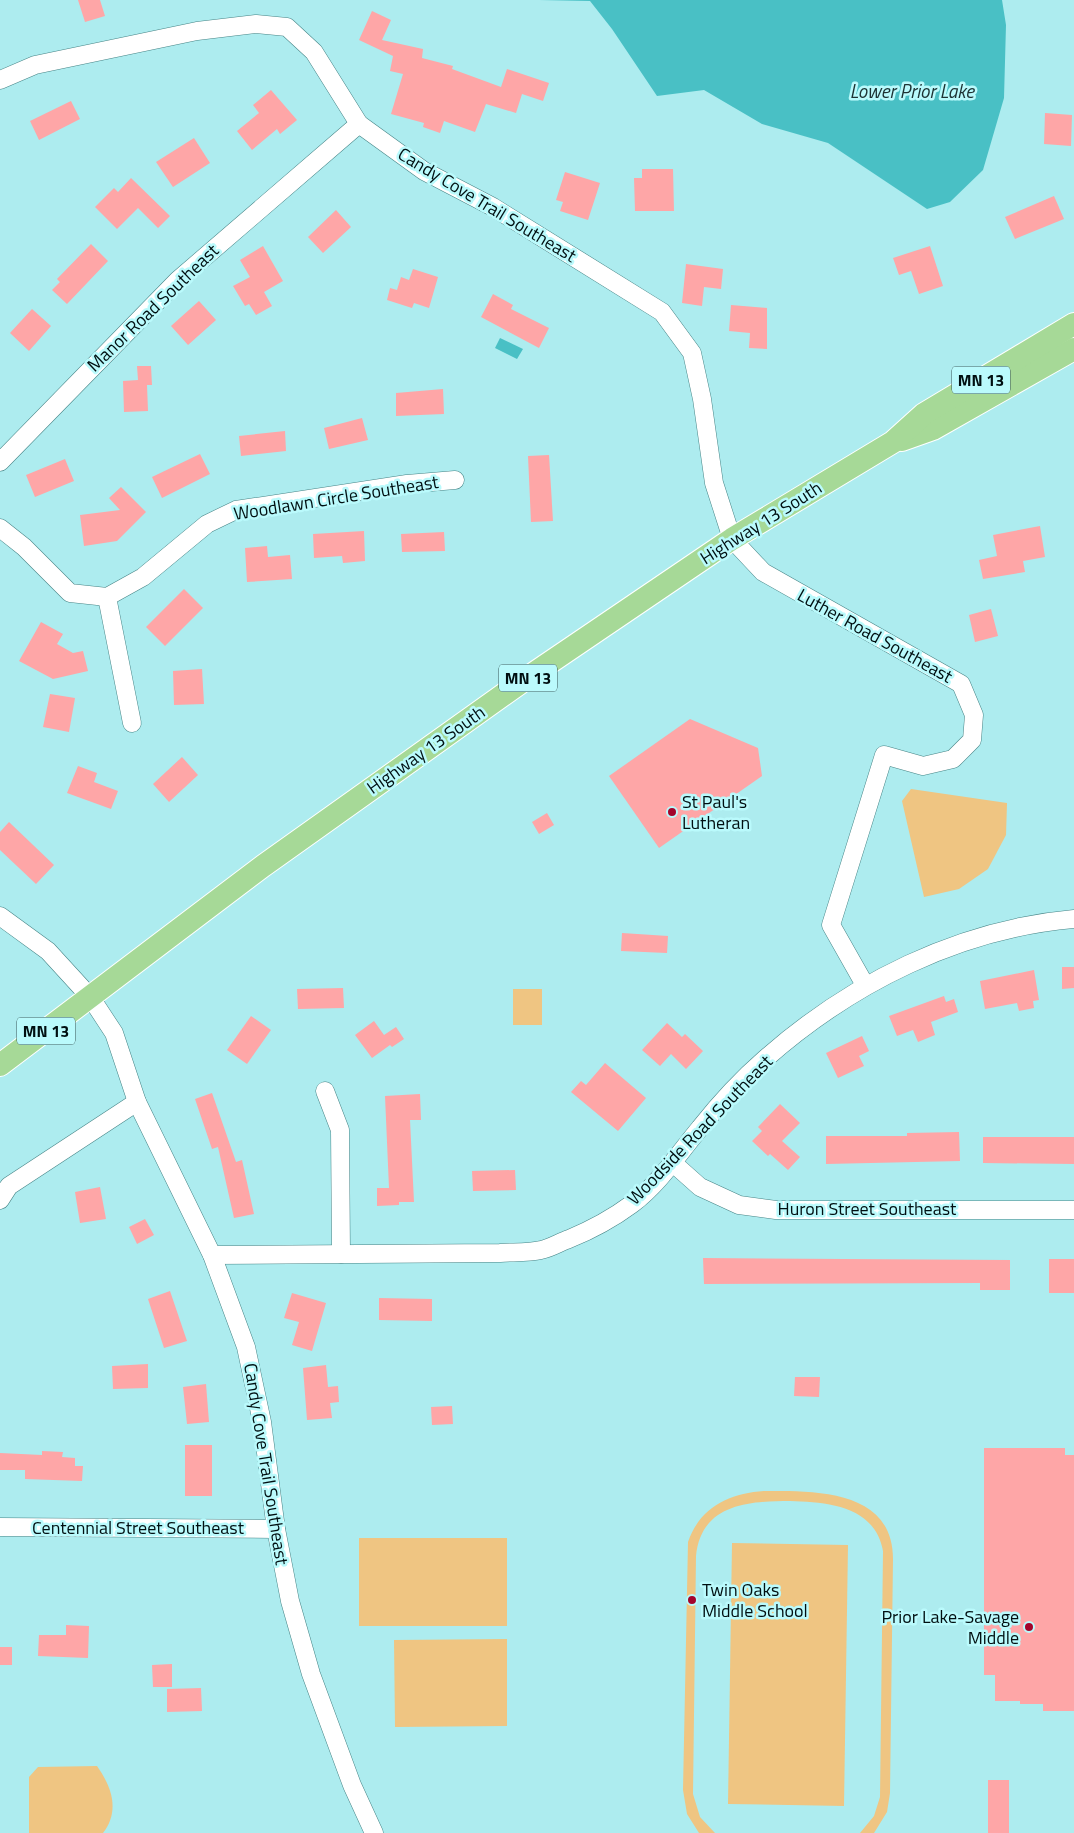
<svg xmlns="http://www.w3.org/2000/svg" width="1074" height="1833" font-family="'Titillium Web',sans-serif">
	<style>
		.green { fill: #efc582 }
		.water { fill: #49c0c5 }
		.building { fill: #fea6a7 }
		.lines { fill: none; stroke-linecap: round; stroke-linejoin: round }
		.minor-casing { stroke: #468486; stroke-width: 19 }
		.major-casing { stroke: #fff; stroke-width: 24 }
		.minor { stroke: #fff; stroke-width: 18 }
		.major { stroke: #a6d997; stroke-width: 22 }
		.poi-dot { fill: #a3042b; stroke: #bafafc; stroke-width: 2 }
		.labels { text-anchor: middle; stroke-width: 5; stroke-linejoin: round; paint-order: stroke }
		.shield { fill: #bafafc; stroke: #385658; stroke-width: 1 }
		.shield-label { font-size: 16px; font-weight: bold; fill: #000f11 }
		.street-label { font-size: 18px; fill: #000f11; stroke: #bafafc }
		.poi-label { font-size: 18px; fill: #000f11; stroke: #bafafc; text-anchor: start }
		.water-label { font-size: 19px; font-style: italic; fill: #1d3233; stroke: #bafafc }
	</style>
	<rect width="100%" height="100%" fill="#adecef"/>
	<g class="green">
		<polygon points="911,789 1007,803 1006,835 988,869 959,889 924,897 902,801"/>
		<rect x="513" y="989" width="29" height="36"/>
		<path d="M765 1491C814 1491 893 1489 893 1559L890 1793 887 1812 874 1833H860L874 1816 880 1797 883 1551C875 1506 828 1502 790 1501 749 1501 701 1504 696 1556L693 1794 700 1817 715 1833H699L687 1814 683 1790 688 1542C700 1507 730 1493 765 1491Z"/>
		<rect x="359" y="1538" width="148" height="88"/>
		<polygon points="732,1543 848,1545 844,1806 728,1804"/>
		<polygon points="507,1639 507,1726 395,1727 394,1640"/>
		<path d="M97 1766C112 1787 120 1811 103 1833H29V1777L38 1767Z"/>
	</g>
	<g class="water">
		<polygon points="539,0 1002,0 1006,25 1004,98 983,170 950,202 927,209 828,143 762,124 704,90 657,96 612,29 590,1"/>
		<polygon points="500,338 523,349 517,359 495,348"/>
	</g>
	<g class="building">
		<polygon points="78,0 100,0 105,16 85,22"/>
		<polygon points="372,11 391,20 382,40 423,49 422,58 453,66 452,69 501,87 507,69 549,83 543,101 522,94 516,113 486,104 475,132 444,121 440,133 423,127 424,123 391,114 403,74 390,71 393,56 359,40"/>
		<polygon points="271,90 297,120 280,134 277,129 252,150 237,131 259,113 253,105"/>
		<polygon points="71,101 80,119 39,140 30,121"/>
		<polygon points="1045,113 1072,115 1071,146 1044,144"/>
		<polygon points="194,138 210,163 173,187 156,162"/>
		<polygon points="642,169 673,169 674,211 635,211 634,178 642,178"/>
		<polygon points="565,172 600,183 588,220 560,211 563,202 556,200"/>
		<polygon points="131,178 170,216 158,228 138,208 117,229 95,207 114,188 118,192"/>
		<polygon points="1054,196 1064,219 1015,239 1005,217"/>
		<polygon points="336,210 351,227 323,253 308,237"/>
		<polygon points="91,244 108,261 67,304 52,290 60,282 57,279"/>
		<polygon points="263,246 283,281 264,292 272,306 256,315 249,304 245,306 233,286 250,277 240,260"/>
		<polygon points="930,246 943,286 919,294 911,271 899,275 893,258"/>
		<polygon points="686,264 723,269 721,289 704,287 702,306 682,303"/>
		<polygon points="413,269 438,277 429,308 414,303 412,308 387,300 390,288 397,290 401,277 409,280"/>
		<polygon points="493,294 513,305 511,309 549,328 539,348 481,317"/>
		<polygon points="199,301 216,320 188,345 171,326"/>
		<polygon points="731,305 767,308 767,349 749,348 750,333 729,331"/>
		<polygon points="32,309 51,326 29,351 10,333"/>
		<polygon points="137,366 151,366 152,385 147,385 148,411 124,412 123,381 138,380"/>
		<polygon points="443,389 444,414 396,416 396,393"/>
		<polygon points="362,418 368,440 329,449 324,428"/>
		<polygon points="285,431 286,451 241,456 239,436"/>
		<polygon points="200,454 210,474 162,498 152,477"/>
		<polygon points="549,455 553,521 531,522 528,456"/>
		<polygon points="65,459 74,481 35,497 26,475"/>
		<polygon points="121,487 146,512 117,541 84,546 80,515 120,510 109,498"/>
		<polygon points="1040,526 1045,557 1023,561 1025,572 983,579 979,560 997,556 993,535"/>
		<polygon points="364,531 365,561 343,563 342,556 314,558 313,534"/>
		<polygon points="444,532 445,551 402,552 401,534"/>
		<polygon points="267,546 268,557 290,555 292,579 247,582 245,548"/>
		<polygon points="184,589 203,608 165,646 146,627"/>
		<polygon points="991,609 998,636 975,642 969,615"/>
		<polygon points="41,622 63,634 57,644 73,653 83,651 88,671 53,679 19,661"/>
		<polygon points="202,669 204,704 174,705 173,671"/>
		<polygon points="50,694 75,698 69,732 43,727"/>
		<polygon points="690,719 758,748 762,776 659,848 609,776"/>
		<polygon points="182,757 198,775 169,802 153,784"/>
		<polygon points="78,766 97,773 94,782 118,791 111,809 67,793"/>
		<polygon points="547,813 554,825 539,834 532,822"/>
		<polygon points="9,822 54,865 36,884 0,850 0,832"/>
		<polygon points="622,933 668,936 667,953 621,951"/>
		<polygon points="1062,967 1074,967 1074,988 1062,989"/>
		<polygon points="1034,970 1039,1000 1033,1001 1034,1008 1019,1011 1017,1003 985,1009 980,981"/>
		<polygon points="343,988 344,1008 298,1009 297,989"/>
		<polygon points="944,996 946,1002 954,999 958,1012 931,1022 935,1035 918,1042 913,1030 897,1036 889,1016"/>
		<polygon points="251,1016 271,1030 247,1064 227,1050"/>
		<polygon points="374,1021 384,1035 396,1027 404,1039 392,1047 390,1045 372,1058 355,1035"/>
		<polygon points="667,1023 682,1037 685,1034 703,1051 686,1069 671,1054 660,1066 642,1050"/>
		<polygon points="862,1036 869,1051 859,1056 864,1066 838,1078 826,1053"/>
		<polygon points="605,1063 646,1098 618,1131 571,1092 581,1081 586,1085"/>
		<polygon points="212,1093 236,1162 242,1160 254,1214 234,1218 218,1147 212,1149 195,1099"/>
		<polygon points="420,1094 421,1120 410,1120 414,1202 399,1202 399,1205 377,1206 377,1188 389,1188 385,1096"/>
		<polygon points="780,1104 800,1123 782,1141 800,1157 788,1170 770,1154 768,1156 752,1141 762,1131 758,1127"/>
		<polygon points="959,1132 960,1161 826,1164 826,1136 907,1136 907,1133"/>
		<polygon points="983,1137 1074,1137 1074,1164 983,1163"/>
		<polygon points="515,1170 516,1190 473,1191 472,1171"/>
		<polygon points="100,1187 106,1219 80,1223 75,1192"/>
		<polygon points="145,1219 154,1235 137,1244 129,1227"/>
		<polygon points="703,1258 1010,1260 1010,1290 980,1290 980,1283 704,1284"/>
		<rect x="1049" y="1259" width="25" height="34"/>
		<polygon points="170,1291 187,1341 164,1348 148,1299"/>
		<polygon points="292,1293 326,1303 312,1351 292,1345 299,1322 284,1318"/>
		<polygon points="379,1298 432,1299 432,1321 379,1320"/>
		<polygon points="148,1364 148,1388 113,1389 112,1366"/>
		<polygon points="326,1365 328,1387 338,1386 339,1402 330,1403 332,1418 307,1420 303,1368"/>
		<polygon points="795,1377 820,1377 819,1397 794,1396"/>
		<polygon points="206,1384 209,1422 187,1424 183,1387"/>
		<polygon points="452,1406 453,1424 432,1425 431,1407"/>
		<rect x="185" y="1445" width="27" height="51"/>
		<polygon points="984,1448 1065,1448 1065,1455 1074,1455 1074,1711 1043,1711 1043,1704 1020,1704 1020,1701 995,1701 995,1675 984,1675"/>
		<polygon points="42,1451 63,1452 62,1457 75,1458 75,1466 83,1466 82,1481 25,1479 25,1470 0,1470 0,1453 42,1455"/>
		<polygon points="66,1625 89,1626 88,1658 38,1656 39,1635 66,1635"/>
		<rect x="0" y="1647" width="12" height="18"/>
		<polygon points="172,1664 172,1687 153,1687 152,1665"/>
		<polygon points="201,1688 202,1711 167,1712 167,1689"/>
		<rect x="988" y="1780" width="21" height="53"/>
	</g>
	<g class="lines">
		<defs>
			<g id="minor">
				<polyline points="0,80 35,65 197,31 256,24 287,27 314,52 359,124 424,171 493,207 662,312 692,353 702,399 714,483 732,539 763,572 961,684 974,715 972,740 953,759 923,766 884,755 831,925 865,985"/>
				<polyline points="0,462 178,280 359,124"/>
				<polyline points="0,528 24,547 70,593 107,597 143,577 207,524 236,510 407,484 455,480"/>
				<polyline points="107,597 132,723"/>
				<polyline points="0,916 48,951 91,998 114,1033 137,1102 212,1255 246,1347 262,1422 276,1529 290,1601 311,1674 352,1785 374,1833"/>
				<polyline points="325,1091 340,1130 341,1254"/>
				<polyline points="673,1163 700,1187 739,1205 776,1210 1074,1210"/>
				<polyline points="0,1200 9,1186 137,1102"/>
				<path d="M212 1255 500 1253C513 1252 528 1253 541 1250 551 1248 560 1242 569 1239 591 1230 613 1218 632 1204 659 1184 679 1153 700 1128 719 1104 742 1079 765 1059 851 983 959 929 1074 919"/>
				<polyline points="0,1527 276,1529"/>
			</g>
			<g id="major">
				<polyline points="902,440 933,429 1074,349"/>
				<polyline points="0,1065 263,866 527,678 732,539 893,442 924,414 1074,324"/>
			</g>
		</defs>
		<use href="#minor" class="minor-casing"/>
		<use href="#major" class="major-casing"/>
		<use href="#minor" class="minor"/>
		<use href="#major" class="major"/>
	</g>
	<g class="poi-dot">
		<circle cx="672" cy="812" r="5"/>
		<circle cx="692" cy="1600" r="5"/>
		<circle cx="1029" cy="1627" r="5"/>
	</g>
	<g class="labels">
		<g class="shield">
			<rect x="952" y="366.5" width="58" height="27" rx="4"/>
			<rect x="499" y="664.5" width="58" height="27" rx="4"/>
			<rect x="17" y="1017.5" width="58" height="27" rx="4"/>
		</g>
		<g class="shield-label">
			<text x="981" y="386">MN 13</text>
			<text x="528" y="684">MN 13</text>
			<text x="46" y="1037">MN 13</text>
		</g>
		<g class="street-label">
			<text transform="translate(487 205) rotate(31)" y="6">Candy Cove Trail Southeast</text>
			<text transform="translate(153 308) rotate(-44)" y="6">Manor Road Southeast</text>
			<text transform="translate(336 498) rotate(-9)" y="6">Woodlawn Circle Southeast</text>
			<text transform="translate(761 523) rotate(-32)" y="6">Highway 13 South</text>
			<text transform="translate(875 636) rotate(29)" y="6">Luther Road Southeast</text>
			<text transform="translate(426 750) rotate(-35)" y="6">Highway 13 South</text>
			<text transform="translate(700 1130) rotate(-46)" y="6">Woodside Road Southeast</text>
			<text x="867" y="1215">Huron Street Southeast</text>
			<text transform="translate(266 1464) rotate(81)" y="6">Candy Cove Trail Southeast</text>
			<text x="138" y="1534">Centennial Street Southeast</text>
		</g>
		<g class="poi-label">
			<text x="682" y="808">St Paul's<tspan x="682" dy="21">Lutheran</tspan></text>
			<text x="702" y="1596">Twin Oaks<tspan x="702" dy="21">Middle School</tspan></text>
			<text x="1019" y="1623" text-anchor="end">Prior Lake-Savage<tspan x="1019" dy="21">Middle</tspan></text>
		</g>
		<g class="water-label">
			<text x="912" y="98">Lower Prior Lake</text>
		</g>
	</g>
</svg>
